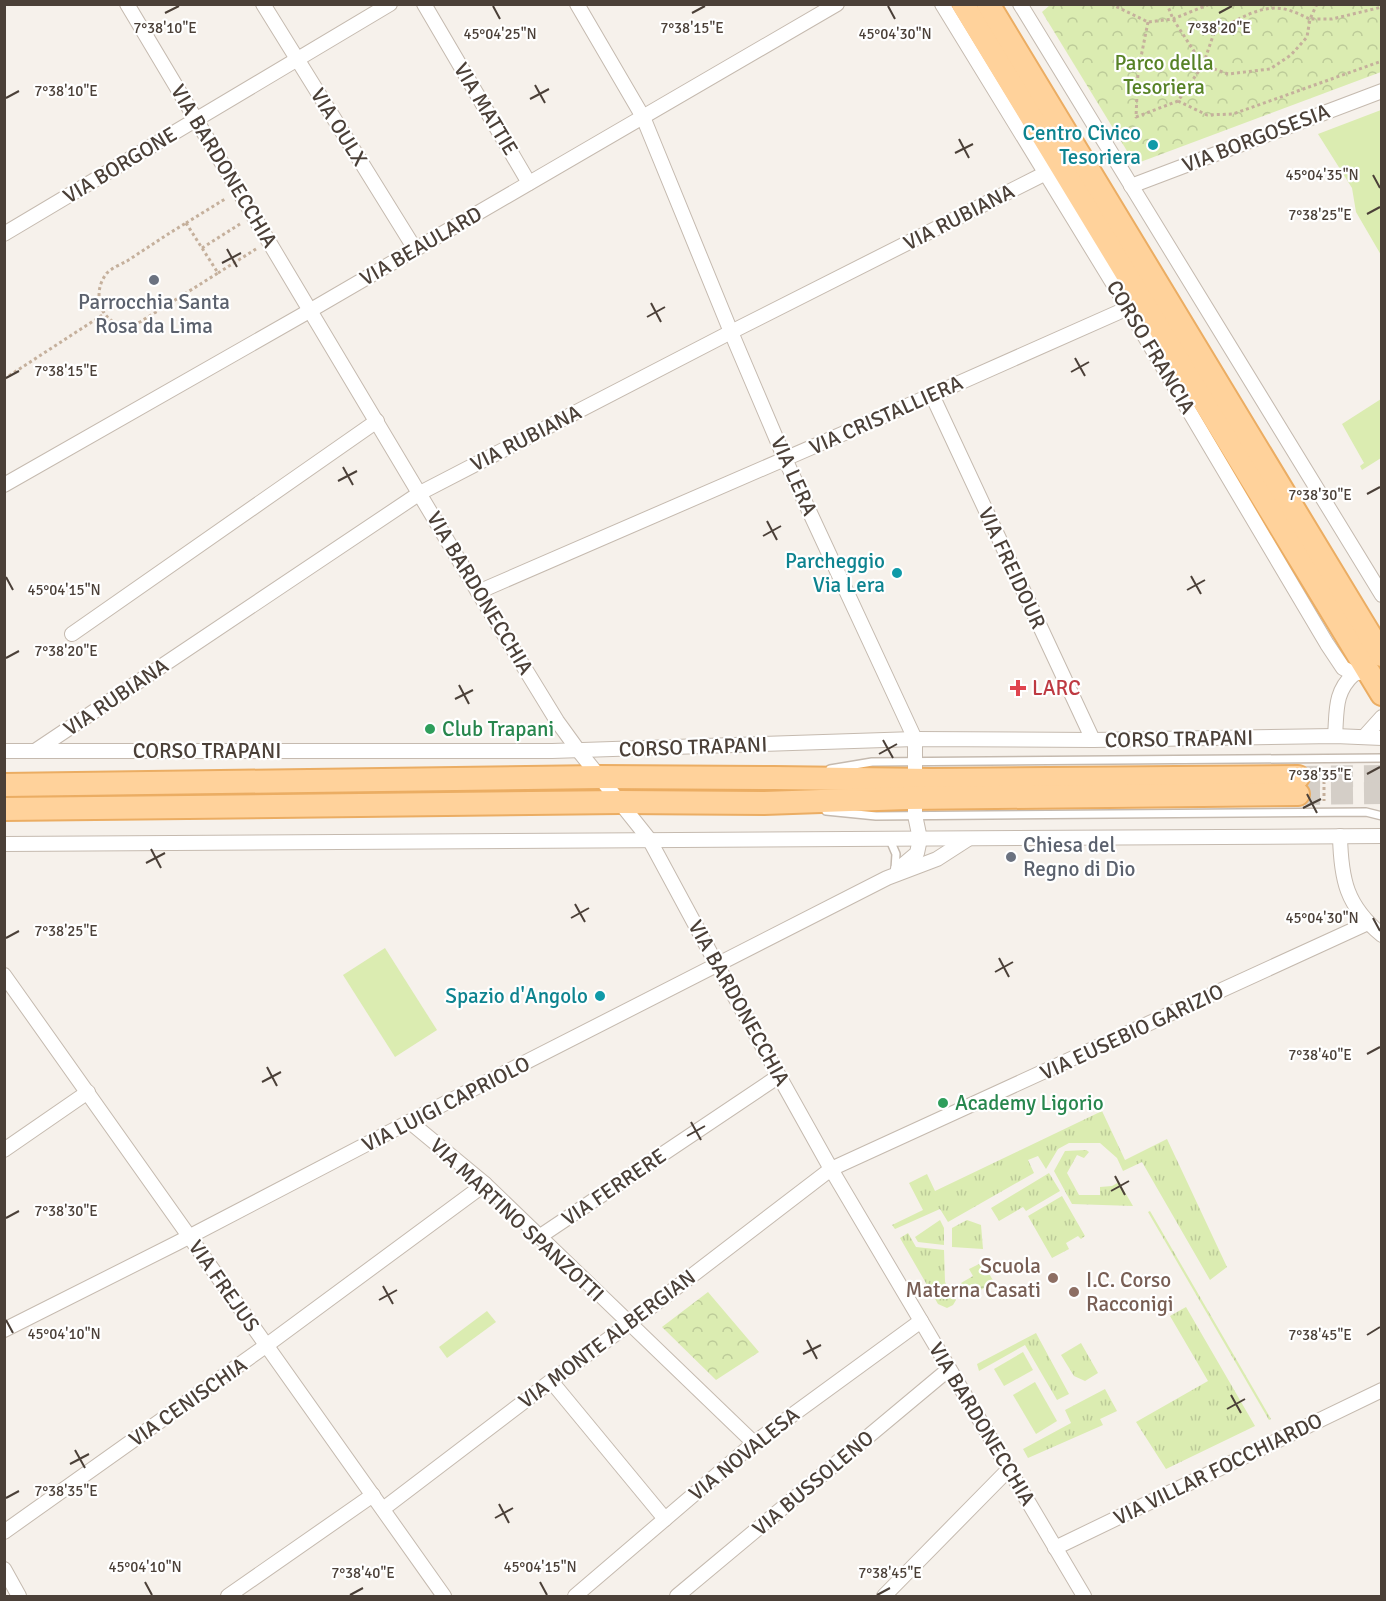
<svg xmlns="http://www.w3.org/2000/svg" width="1386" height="1601" font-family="Signika,sans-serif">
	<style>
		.grass { fill: url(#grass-tufts) }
		.park { fill: url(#park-crowns) }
		.garden { fill: #dbecb1 }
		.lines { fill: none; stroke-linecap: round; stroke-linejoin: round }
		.primary-tunnel { stroke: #d4cec7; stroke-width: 22; stroke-dasharray: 22 11; stroke-linecap: butt }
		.lane-casing { stroke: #c5baaf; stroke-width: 10 }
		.street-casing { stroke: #c5baaf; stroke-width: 16 }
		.primary-casing { stroke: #ebad63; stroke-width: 26 }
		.path { stroke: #c5b09c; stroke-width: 3; stroke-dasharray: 3 3; stroke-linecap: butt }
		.lane { stroke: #fff; stroke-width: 7 }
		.street { stroke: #fff; stroke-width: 14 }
		.primary { stroke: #ffd29b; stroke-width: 22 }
		.ticks { fill: none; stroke: #4b4038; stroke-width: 2 }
		.culture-dot { fill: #0f9aa8; stroke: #fff; stroke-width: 2 }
		.worship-dot { fill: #6b7280; stroke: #fff; stroke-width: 2 }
		.health-dot { fill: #e0444e; stroke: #fff; stroke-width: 2 }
		.leisure-dot { fill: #2e9e5b; stroke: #fff; stroke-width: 2 }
		.education-dot { fill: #8d6e63; stroke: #fff; stroke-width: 2 }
		.labels { text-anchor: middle; stroke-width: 4.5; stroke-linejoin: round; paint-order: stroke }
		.park-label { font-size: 21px; fill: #578226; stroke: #fff }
		.street-label { font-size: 21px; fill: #4b4038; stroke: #fff }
		.culture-label { font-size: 21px; fill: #0d838f; stroke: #fff; text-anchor: end }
		.worship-label { font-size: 21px; fill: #5b616d; stroke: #fff }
		.health-label { font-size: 21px; fill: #be3a42; stroke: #fff; text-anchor: start }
		.leisure-label { font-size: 21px; fill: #27864d; stroke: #fff; text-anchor: start }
		.education-label { font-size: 21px; fill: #785e54; stroke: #fff; text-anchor: end }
		.ticks-label { font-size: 15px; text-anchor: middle; fill: #4b4038; stroke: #fff; stroke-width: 4.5; stroke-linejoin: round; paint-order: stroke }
	</style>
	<defs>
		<pattern id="grass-tufts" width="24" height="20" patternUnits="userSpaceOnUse" patternTransform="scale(1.5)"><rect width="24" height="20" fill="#dbecb1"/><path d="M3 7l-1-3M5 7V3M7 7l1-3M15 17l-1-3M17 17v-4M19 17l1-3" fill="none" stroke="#bdcb99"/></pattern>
		<pattern id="park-crowns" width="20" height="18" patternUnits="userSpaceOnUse" patternTransform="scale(1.5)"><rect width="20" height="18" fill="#dbecb1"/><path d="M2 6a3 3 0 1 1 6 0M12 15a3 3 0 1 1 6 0" fill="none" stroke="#bdcb99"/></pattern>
	</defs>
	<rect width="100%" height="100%" fill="#f6f1eb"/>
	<g class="grass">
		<polygon points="1102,1111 1125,1160 1167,1139 1227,1267 1210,1280 1142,1162 1123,1171 1117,1158 1100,1143 1069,1143 1058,1149 1046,1169 1038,1156 1028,1160 1034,1173 948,1222 940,1209 895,1229 892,1225 923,1210 909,1183 927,1174 935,1191"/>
		<polygon points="1086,1150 1089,1152 1084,1158 1077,1155 1067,1173 1079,1195 1100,1195 1100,1187 1112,1186 1119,1182 1133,1206 1072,1204 1054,1171 1065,1151"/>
		<polygon points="1049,1173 1060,1191 1026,1211 1023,1207 999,1221 991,1208"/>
		<polygon points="1062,1196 1085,1236 1081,1239 1078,1236 1066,1243 1069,1249 1052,1258 1028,1216"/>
		<polygon points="1150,1211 1271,1419 1269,1420 1148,1212"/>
		<polygon points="940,1220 944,1228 944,1245 918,1242 915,1237"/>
		<polygon points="967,1220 981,1225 983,1249 952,1247 952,1228"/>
		<polygon points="908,1233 916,1247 944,1250 945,1282 956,1300 953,1305 947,1308 938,1304 900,1238"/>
		<polygon points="1186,1307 1255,1426 1166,1469 1136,1422 1208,1381 1170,1316"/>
		<polygon points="1036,1333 1069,1394 1057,1400 1025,1345 979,1371 977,1364"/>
		<polygon points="1081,1343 1098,1373 1085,1381 1074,1376 1061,1355"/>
		<polygon points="1105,1389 1117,1411 1100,1419 1103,1425 1028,1458 1023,1449 1071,1423 1065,1410"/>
	</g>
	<g class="park">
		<polygon points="1050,5 1381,5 1381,72 1135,164 1042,12"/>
		<polygon points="979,1264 985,1273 988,1272 994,1282 969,1297 961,1283 973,1276 969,1269"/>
		<polygon points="708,1292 759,1352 716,1380 662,1327"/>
	</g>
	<g class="garden">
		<polygon points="1381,110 1382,110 1381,255 1356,212 1352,188 1318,134"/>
		<polygon points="1381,399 1381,458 1362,470 1360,466 1364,463 1342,424"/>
		<polygon points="385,948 437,1030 395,1057 343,975"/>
		<polygon points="487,1311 496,1322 447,1358 439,1347"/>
		<polygon points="1023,1352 1033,1370 1004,1386 994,1369"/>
		<polygon points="1035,1382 1057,1421 1036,1434 1013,1395"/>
	</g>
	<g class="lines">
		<g class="primary-tunnel">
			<polyline points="1298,777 1382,776"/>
			<polyline points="1298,794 1382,793"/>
		</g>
		<defs>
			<g id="lane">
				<polyline points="830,769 872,762 1382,758"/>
				<polyline points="826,811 876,816 1366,812 1382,816"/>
				<polyline points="890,840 896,854 895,869"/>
			</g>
			<g id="street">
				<polyline points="127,4 478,592 557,721 578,750 649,839 717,965 831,1169 1084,1596"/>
				<polyline points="263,4 415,249"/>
				<polyline points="424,4 529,183"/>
				<polyline points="577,4 643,117 731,332 785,459 915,739 915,815 920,839 917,853 898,869"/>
				<polyline points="942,4 1128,308 1327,644 1343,668 1354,674 1368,671"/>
				<polyline points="1020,4 1382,595"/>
				<polyline points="1131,186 1382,91"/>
				<polyline points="4,234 390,4"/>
				<polyline points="932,395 1093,740"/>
				<polyline points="4,485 311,310 837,4"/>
				<polyline points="478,592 932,395 1128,308"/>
				<polyline points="72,634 377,421"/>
				<path d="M1335 736C1337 711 1334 692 1354 674"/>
				<polyline points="1364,737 1382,717"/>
				<polyline points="4,751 552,751 915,739 1093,740 1335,736 1382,738"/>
				<polyline points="35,751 420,493 731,332 1046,173"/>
				<path d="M1340 836C1341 879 1346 906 1382 935"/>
				<polyline points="4,844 1382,836"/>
				<polyline points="4,975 444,1596"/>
				<polyline points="410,1122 485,1184 754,1443"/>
				<polyline points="4,1150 88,1092"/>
				<polyline points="539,1237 779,1076"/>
				<polyline points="4,1330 177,1243 430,1111 887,878 937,859 968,839"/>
				<polyline points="551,1381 665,1519"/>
				<polyline points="383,1509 551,1381 625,1327 831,1169 1368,923"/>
				<polyline points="4,1532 267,1345 485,1184"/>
				<polyline points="1055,1548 1382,1390"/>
				<polyline points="4,1569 19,1596"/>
				<polyline points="228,1596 373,1495"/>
				<polyline points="575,1596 754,1443 921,1321"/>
				<polyline points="677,1596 949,1369"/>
				<polyline points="884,1596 1009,1469"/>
			</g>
			<g id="primary">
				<polyline points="963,4 1382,694"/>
				<polyline points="988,4 1382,655"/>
				<polyline points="4,785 600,777 774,778 932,780 1298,777"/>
				<polyline points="4,809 620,802 764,803 907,798 1298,794"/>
			</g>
		</defs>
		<use href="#lane" class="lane-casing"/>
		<use href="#street" class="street-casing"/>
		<use href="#primary" class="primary-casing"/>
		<g class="path">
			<polyline points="1111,4 1148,22 1173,19 1210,4"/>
			<polyline points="1317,4 1310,19 1332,19 1382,7"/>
			<path d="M1148 22 1138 72 1136 117 1178 101 1203 65 1214 33C1235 21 1263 2 1288 10 1296 12 1303 16 1310 19L1307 37 1291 55 1270 69 1228 74 1203 65 1173 19 1167 4"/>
			<polyline points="1178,101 1207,115 1233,114 1382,61"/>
			<path d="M186 223 218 273 140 322C107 337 87 297 107 273 112 268 121 264 127 261 147 248 166 235 186 223Z"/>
			<polyline points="186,223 225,199"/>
			<polyline points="202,248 240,224"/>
			<polyline points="218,273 256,249"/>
			<polyline points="4,379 104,314"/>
			<polyline points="1324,769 1324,801"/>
		</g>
		<use href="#lane" class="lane"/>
		<use href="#street" class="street"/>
		<use href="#primary" class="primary"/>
	</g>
	<path class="ticks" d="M493 6 500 19M888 6 895 19M165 13 179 6M692 13 705 6M1219 13 1232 6M535 85 545 103M6 98 19 91M530 99 549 89M959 139 969 158M955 153 973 144M1373 175 1380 188M1367 214 1380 207M227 249 237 267M222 263 241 253M651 303 661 322M647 317 665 307M1075 358 1085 376M1071 372 1089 362M6 378 19 371M343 467 353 485M338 481 357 471M1367 494 1380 487M767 521 777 540M763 536 781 526M1191 576 1201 594M6 577 13 590M1187 590 1205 580M6 658 19 651M459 685 469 704M455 699 473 690M883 740 893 758M879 754 897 744M1367 774 1380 767M1307 794 1317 813M1303 808 1321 799M151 849 161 868M146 863 165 853M575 904 585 922M571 918 589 908M1373 918 1380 931M6 938 19 931M999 958 1009 977M995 972 1013 962M1367 1054 1380 1047M267 1067 277 1086M262 1082 281 1072M691 1122 701 1140M687 1136 705 1126M1115 1176 1125 1195M1111 1191 1129 1181M6 1218 19 1211M383 1286 393 1304M379 1300 397 1290M6 1320 13 1333M1367 1335 1380 1327M807 1340 817 1359M803 1354 821 1345M1231 1395 1241 1413M1227 1409 1245 1399M75 1450 85 1468M70 1464 89 1454M6 1498 19 1491M499 1504 509 1523M495 1518 513 1508M145 1582 152 1595M540 1582 547 1595M350 1595 363 1588M877 1595 890 1588"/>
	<g class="culture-dot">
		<circle cx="1153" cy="145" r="6"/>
		<circle cx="897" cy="573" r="6"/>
		<circle cx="600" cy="996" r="6"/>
	</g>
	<g class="worship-dot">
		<circle cx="154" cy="280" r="6"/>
		<circle cx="1011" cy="857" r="6"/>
	</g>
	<path class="health-dot" d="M1015 679h6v6h6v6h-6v6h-6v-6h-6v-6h6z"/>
	<g class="leisure-dot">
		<circle cx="430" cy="729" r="6"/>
		<circle cx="943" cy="1103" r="6"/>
	</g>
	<g class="education-dot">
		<circle cx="1053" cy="1278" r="6"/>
		<circle cx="1074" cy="1292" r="6"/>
	</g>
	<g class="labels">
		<g class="park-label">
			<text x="1164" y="70">Parco della<tspan x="1164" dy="24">Tesoriera</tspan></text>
		</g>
		<g class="street-label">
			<text transform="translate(486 109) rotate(59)" y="7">VIA MATTIE</text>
			<text transform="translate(339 127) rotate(58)" y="7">VIA OULX</text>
			<text transform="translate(1256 138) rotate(-21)" y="7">VIA BORGOSESIA</text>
			<text transform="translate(120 165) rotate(-31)" y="7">VIA BORGONE</text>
			<text transform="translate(224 166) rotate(59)" y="7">VIA BARDONECCHIA</text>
			<text transform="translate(959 217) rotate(-27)" y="7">VIA RUBIANA</text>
			<text transform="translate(421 246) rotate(-30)" y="7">VIA BEAULARD</text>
			<text transform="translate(1151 347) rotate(59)" y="7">CORSO FRANCIA</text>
			<text transform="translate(886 415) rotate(-24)" y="7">VIA CRISTALLIERA</text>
			<text transform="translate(526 438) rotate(-27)" y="7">VIA RUBIANA</text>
			<text transform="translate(794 476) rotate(66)" y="7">VIA LERA</text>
			<text transform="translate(1012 568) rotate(65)" y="7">VIA FREIDOUR</text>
			<text transform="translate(480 593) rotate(59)" y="7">VIA BARDONECCHIA</text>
			<text transform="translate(116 697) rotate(-34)" y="7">VIA RUBIANA</text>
			<text transform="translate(1179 739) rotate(-1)" y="7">CORSO TRAPANI</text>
			<text transform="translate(693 747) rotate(-2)" y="7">CORSO TRAPANI</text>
			<text x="207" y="758">CORSO TRAPANI</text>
			<text transform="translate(739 1003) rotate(61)" y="7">VIA BARDONECCHIA</text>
			<text transform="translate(1132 1032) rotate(-25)" y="7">VIA EUSEBIO GARIZIO</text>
			<text transform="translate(446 1104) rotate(-27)" y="7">VIA LUIGI CAPRIOLO</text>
			<text transform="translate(614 1187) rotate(-34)" y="7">VIA FERRERE</text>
			<text transform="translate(517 1220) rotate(43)" y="7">VIA MARTINO SPANZOTTI</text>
			<text transform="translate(224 1286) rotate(55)" y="7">VIA FREJUS</text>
			<text transform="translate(607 1339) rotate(-37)" y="7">VIA MONTE ALBERGIAN</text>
			<text transform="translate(188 1402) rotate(-35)" y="7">VIA CENISCHIA</text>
			<text transform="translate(982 1424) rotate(59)" y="7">VIA BARDONECCHIA</text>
			<text transform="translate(744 1454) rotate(-39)" y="7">VIA NOVALESA</text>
			<text transform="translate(1218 1469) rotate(-26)" y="7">VIA VILLAR FOCCHIARDO</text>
			<text transform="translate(813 1483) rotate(-40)" y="7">VIA BUSSOLENO</text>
		</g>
		<g class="culture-label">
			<text x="1141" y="140">Centro Civico<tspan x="1141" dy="24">Tesoriera</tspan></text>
			<text x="885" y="568">Parcheggio<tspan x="885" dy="24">Via Lera</tspan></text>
			<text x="588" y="1003">Spazio d'Angolo</text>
		</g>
		<g class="worship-label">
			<text x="154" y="309">Parrocchia Santa<tspan x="154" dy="24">Rosa da Lima</tspan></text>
			<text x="1023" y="852" text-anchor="start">Chiesa del<tspan x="1023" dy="24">Regno di Dio</tspan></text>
		</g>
		<g class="health-label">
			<text x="1032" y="695">LARC</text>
		</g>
		<g class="leisure-label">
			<text x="442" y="736">Club Trapani</text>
			<text x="955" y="1110">Academy Ligorio</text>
		</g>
		<g class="education-label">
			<text x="1041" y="1273">Scuola<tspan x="1041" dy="24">Materna Casati</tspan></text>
			<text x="1086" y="1287" text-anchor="start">I.C. Corso<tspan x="1086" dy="24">Racconigi</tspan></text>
		</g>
	</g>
	<g class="ticks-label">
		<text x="692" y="33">7°38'15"E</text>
		<text x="1219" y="33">7°38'20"E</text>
		<text x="165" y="33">7°38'10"E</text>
		<text x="500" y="39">45°04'25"N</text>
		<text x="895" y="39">45°04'30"N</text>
		<text x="66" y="96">7°38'10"E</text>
		<text x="1322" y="180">45°04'35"N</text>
		<text x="1320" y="220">7°38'25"E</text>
		<text x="66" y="376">7°38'15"E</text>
		<text x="1320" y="500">7°38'30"E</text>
		<text x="64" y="595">45°04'15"N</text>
		<text x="66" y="656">7°38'20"E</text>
		<text x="1320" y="780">7°38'35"E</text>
		<text x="1322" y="923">45°04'30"N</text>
		<text x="66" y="936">7°38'25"E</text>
		<text x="1320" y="1060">7°38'40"E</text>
		<text x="66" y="1216">7°38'30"E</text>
		<text x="64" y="1339">45°04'10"N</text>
		<text x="1320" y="1340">7°38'45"E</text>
		<text x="66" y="1496">7°38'35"E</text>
		<text x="145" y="1572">45°04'10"N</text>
		<text x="540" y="1572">45°04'15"N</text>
		<text x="363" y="1578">7°38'40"E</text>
		<text x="890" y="1578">7°38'45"E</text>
	</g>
	<rect width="1386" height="1601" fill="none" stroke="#4b4038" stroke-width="12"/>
</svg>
